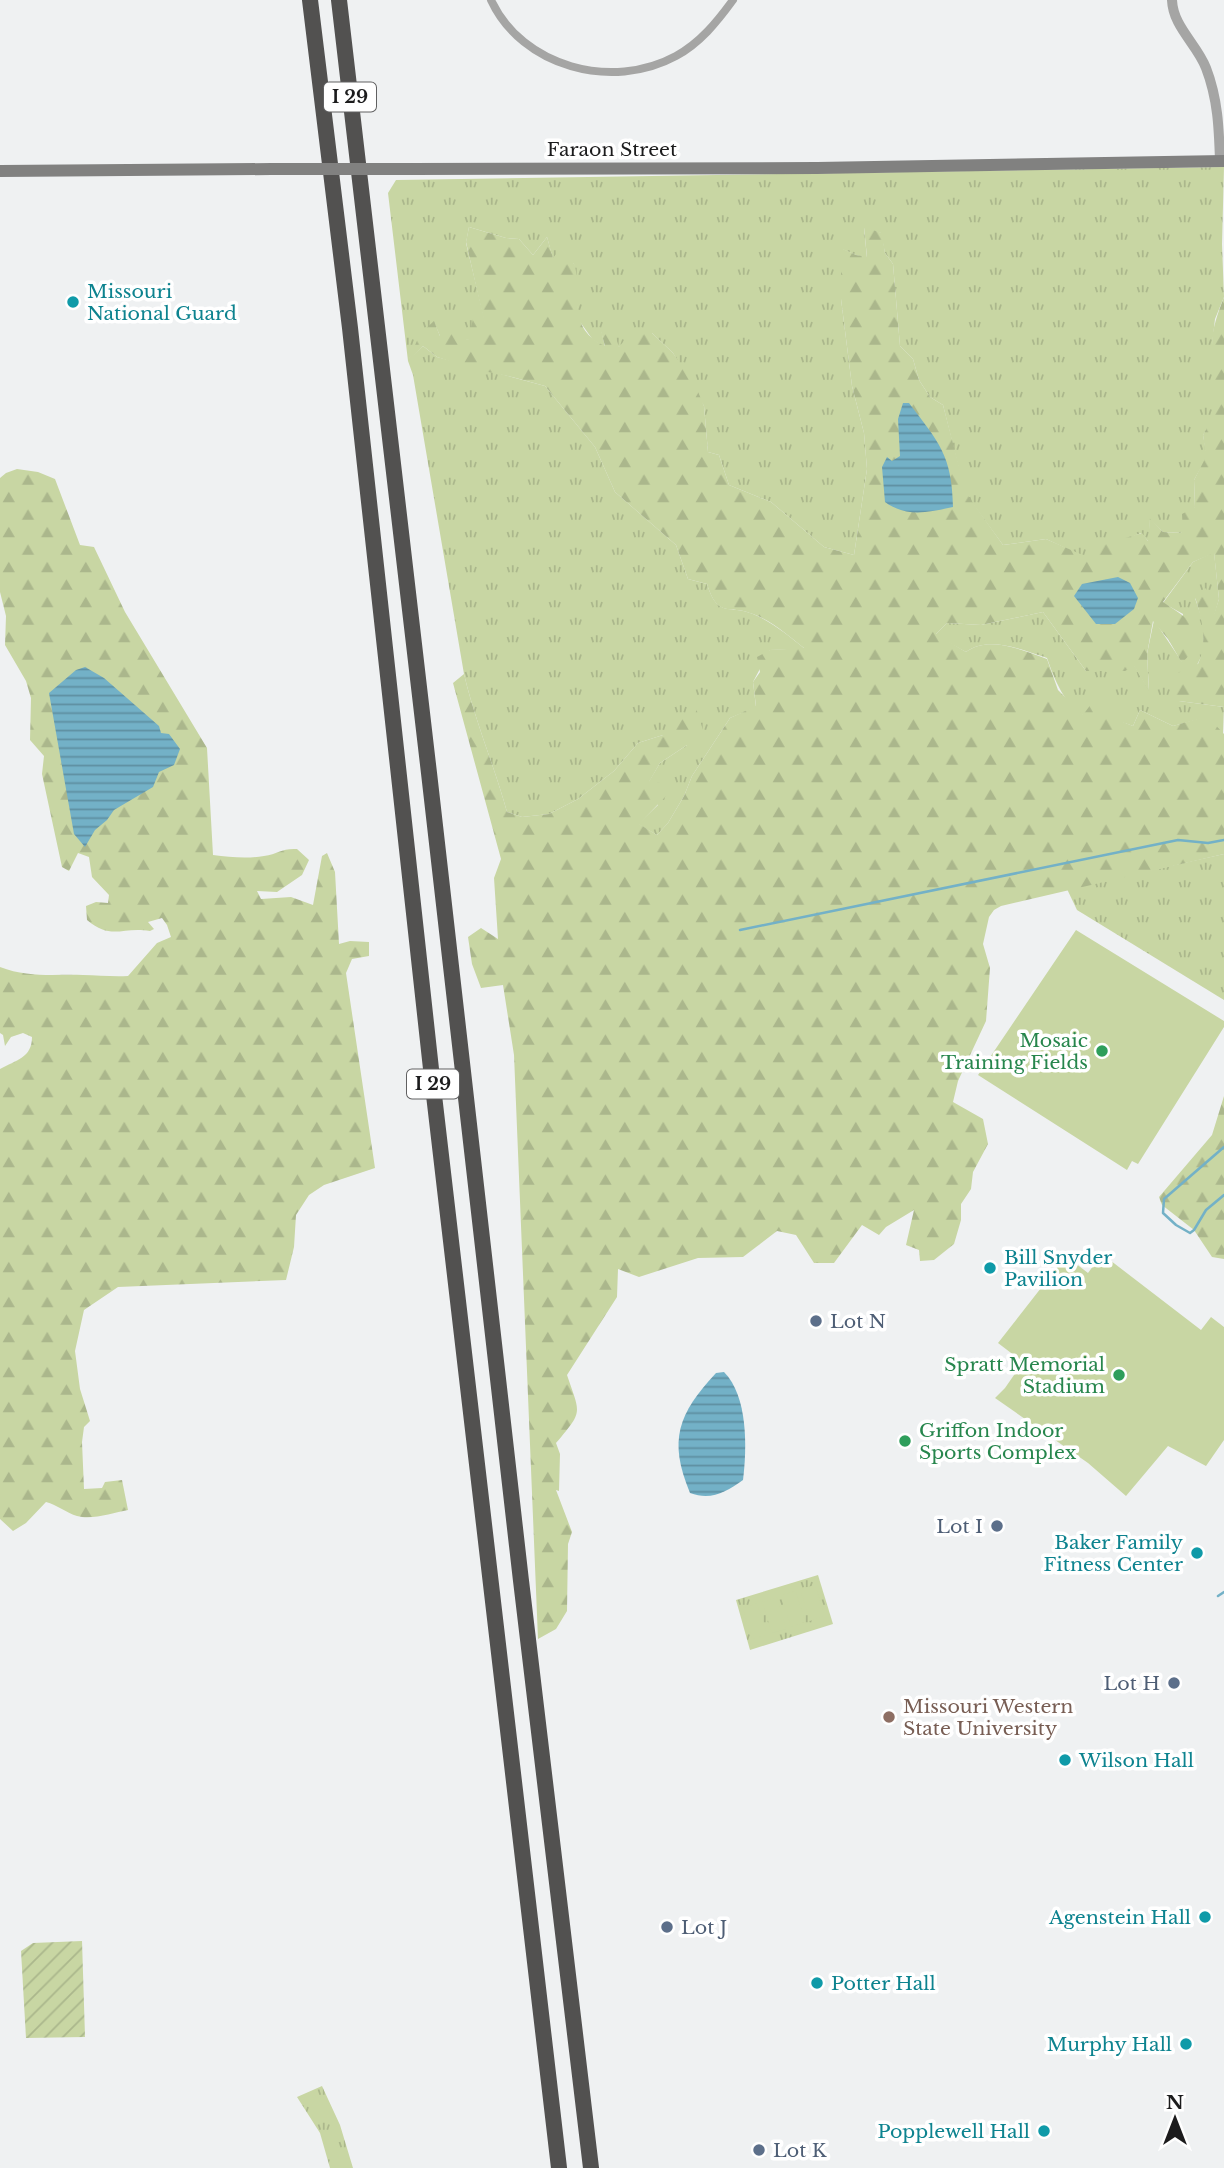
<svg xmlns="http://www.w3.org/2000/svg" width="1224" height="2168" font-family="'Libre Baskerville',serif">
	<style>
		.grass { fill: url(#grass-tufts) }
		.forest { fill: url(#forest-firs) }
		.garden { fill: url(#garden-furrows) }
		.pitch { fill: #c8d6a3 }
		.water { fill: url(#water-rules) }
		.lines { fill: none; stroke-linecap: round; stroke-linejoin: round }
		.stream { stroke: #73b1c7; stroke-width: 2.5 }
		.minor { stroke: #a5a5a4; stroke-width: 8 }
		.tertiary { stroke: #a5a5a4; stroke-width: 10 }
		.secondary { stroke: #818180; stroke-width: 12 }
		.motorway { stroke: #525150; stroke-width: 16 }
		.secondary-bridge { stroke: #818180; stroke-width: 12 }
		.culture-dot { fill: #0f9aa8; stroke: #fff; stroke-width: 2.5 }
		.leisure-dot { fill: #2e9e5b; stroke: #fff; stroke-width: 2.5 }
		.service-dot { fill: #5c6f8a; stroke: #fff; stroke-width: 2.5 }
		.education-dot { fill: #8d6e63; stroke: #fff; stroke-width: 2.5 }
		.labels { text-anchor: middle; stroke-width: 7; stroke-linejoin: round; paint-order: stroke }
		.shield { fill: #fff; stroke: #606061; stroke-width: 2 }
		.shield-label { font-size: 18px; font-weight: bold; fill: #1c1c1d }
		.street-label { font-size: 19px; fill: #1c1c1d; stroke: #fff }
		.culture-label { font-size: 19px; fill: #0d838f; stroke: #fff; text-anchor: start }
		.leisure-label { font-size: 19px; fill: #27864d; stroke: #fff; text-anchor: end }
		.service-label { font-size: 19px; fill: #4e5e75; stroke: #fff; text-anchor: start }
		.education-label { font-size: 19px; fill: #785e54; stroke: #fff; text-anchor: start }
	</style>
	<defs>
		<pattern id="grass-tufts" width="24" height="20" patternUnits="userSpaceOnUse" patternTransform="scale(1.75)"><rect width="24" height="20" fill="#c8d6a3"/><path d="M3 7l-1-3M5 7V3M7 7l1-3M15 17l-1-3M17 17v-4M19 17l1-3" fill="none" stroke="#abb78c"/></pattern>
		<pattern id="forest-firs" width="22" height="20" patternUnits="userSpaceOnUse" patternTransform="scale(1.75)"><rect width="22" height="20" fill="#c8d6a3"/><path d="M5 1l3.5 6h-7zM16 11l3.5 6h-7z" fill="#abb78c"/></pattern>
		<pattern id="garden-furrows" width="10" height="10" patternUnits="userSpaceOnUse" patternTransform="scale(1.75)"><rect width="10" height="10" fill="#c8d6a3"/><path d="M-1 1l2-2M0 10L10 0M9 11l2-2" fill="none" stroke="#abb78c"/></pattern>
		<pattern id="water-rules" width="6" height="5" patternUnits="userSpaceOnUse" patternTransform="scale(1.75)"><rect width="6" height="5" fill="#73b1c7"/><path d="M0 2.5h6" fill="none" stroke="#5e8fa1"/></pattern>
	</defs>
	<rect width="100%" height="100%" fill="#eff1f2"/>
	<g class="grass">
		<path d="M1224 167 1222 244 1224 297 1215 319 1212 345 1217 401 1211 423 1203 435 1207 457 1194 480 1195 507 1183 533 1163 532 1150 519 1149 542 1141 533 1085 557 1046 539 1003 545 965 493 943 405 930 397 919 380 913 359 900 346 893 264 885 253 881 233 864 228 867 258 856 255 842 249 841 299 852 386 864 433 867 469 854 555 824 547 771 502 729 485 719 455 708 452 704 406 673 353 652 333 619 347 601 329 605 347 593 340 578 319 574 264 561 249 553 259 547 237 533 255 519 239 506 238 469 227 466 243 486 326 468 340 440 336 434 322 409 359 423 346 437 357 545 386 595 447 615 492 676 545 688 579 707 584C718 619 729 604 753 614 772 622 789 636 805 649L770 650 753 682 756 707 730 718 692 776 684 796 668 823 657 835 638 824 658 805 648 783 660 763 687 745 663 735 638 743 614 771 578 799 549 814 522 817 507 812C494 765 475 721 464 674L413 375 408 361 388 193 396 180Z"/>
		<path d="M1214 552 1219 599 1214 616 1195 598 1203 622 1204 651 1179 701 1224 707 1223 734 1207 717 1173 726 1140 710 1133 726C1114 718 1102 721 1085 716 1066 709 1053 676 1047 658 1022 650 989 635 966 652L935 635 947 623 981 625 1043 612 1086 671 1134 665 1149 690 1147 654 1154 620 1182 662 1183 614 1163 603 1193 562Z"/>
		<polygon points="1224,854 1224,1000 1077,910 1067,889"/>
		<polygon points="818,1575 833,1624 750,1650 736,1600"/>
		<polygon points="322,2086 340,2125 353,2168 330,2168 320,2133 297,2097"/>
	</g>
	<g class="forest">
		<path d="M469 227 506 238 519 239 533 255 547 237 553 258 561 248C566 254 573 260 575 266 582 298 567 328 605 346L600 328 615 335 619 347 632 331 652 333 673 353 696 387 704 406 708 452 719 455 729 485 771 502 824 547 854 555 867 469 864 433 852 386 841 299V248L856 255 867 257 864 227 882 233 885 253 893 264 900 346 913 359 919 380 930 397 943 405 966 493 1003 545 1046 539 1085 556 1095 547 1142 533 1148 541 1150 518 1163 532 1183 533 1182 514 1195 507 1194 480 1206 457 1203 435C1224 400 1211 382 1212 345 1212 328 1218 313 1224 297V707L1179 701 1171 694V679L1187 666 1198 664C1208 642 1202 620 1195 597L1206 588 1214 614 1219 599 1214 553 1193 562 1163 602C1190 620 1192 618 1192 652L1182 663 1168 639 1153 621 1147 654 1149 691 1134 666 1125 671H1086L1043 612 981 625 947 623 936 634 966 652C989 635 1022 650 1047 659L1058 690 1083 715 1094 700 1111 701 1118 720 1133 726 1140 710 1173 726 1207 716 1224 734V854L1001 906 994 910 989 917 983 944 990 968 986 1021 958 1081 953 1102 983 1119 988 1144 973 1172 971 1189 961 1204V1220L954 1244 934 1260 920 1261 919 1250 906 1245 914 1210 886 1227 879 1235 862 1225 834 1263H814L796 1235 777 1231 743 1257 698 1258 639 1277 618 1269 617 1297 567 1375C580 1414 584 1410 556 1443L560 1454 559 1491 556 1490 572 1532 568 1544 567 1611 556 1629 538 1639 514 1055 503 985 481 988 472 964 468 937 481 928 498 939 494 878 501 859 453 683 464 674C475 721 494 765 507 812L522 817 549 814 578 799 614 771 638 743 663 735 696 708 703 730 687 745 660 763 649 782 661 783 668 794 639 824 657 835 668 823 684 796 692 776 730 718 756 706 753 682 760 672 757 657 770 650 804 648C789 636 772 621 753 614 728 604 718 619 707 584L688 579 676 545 615 492 595 447 545 386 512 377 474 369 437 357 423 346 408 361 420 334 434 321 440 336 450 331 468 340 473 319 485 325 466 242Z"/>
		<path d="M17 469 38 472 55 479 80 545 94 547 125 612 207 748 213 855C230 857 246 859 264 856 278 854 282 848 297 849L309 860 302 875 277 892 257 891 261 899 291 897 313 905 322 856 327 853 335 872 339 944 350 941 369 942V956L352 959 346 973 375 1168 324 1185 309 1195 296 1215 294 1247 286 1280 118 1287 84 1310 75 1351 80 1389 90 1421 84 1427 82 1442 84 1489 102 1488 105 1482 122 1480 128 1510C113 1513 92 1520 77 1516 67 1513 57 1505 46 1502L26 1523 13 1531 0 1519V1069C16 1060 32 1058 32 1037L23 1033 11 1037 5 1046 3 1035 0 1033V967C28 978 54 974 83 975 98 975 112 977 128 976L157 943 171 937 167 925 162 918 148 922 154 929 150 931C122 926 112 941 87 920L86 906 96 902 108 903 109 895 92 877 89 857 78 853 69 871 62 867 42 774 44 756 30 740 31 698 26 681 5 645 6 616 0 592V478L6 473Z"/>
		<polygon points="1224,1096 1224,1259 1212,1257 1194,1230 1162,1205 1159,1197 1212,1135"/>
	</g>
	<polygon class="garden" points="82,1941 85,2037 26,2038 21,1951 33,1943"/>
	<g class="pitch">
		<polygon points="1076,930 1224,1021 1224,1027 1138,1164 1132,1161 1127,1170 978,1075"/>
		<polygon points="1102,1254 1201,1330 1211,1317 1224,1327 1224,1440 1206,1466 1168,1446 1126,1496 1088,1463 995,1398 1005,1388 1023,1362 998,1343 1066,1256 1088,1273"/>
		<polygon points="815,1585 825,1616 810,1621 800,1589"/>
		<polygon points="796,1591 805,1622 791,1627 781,1595"/>
		<polygon points="777,1597 786,1629 772,1633 762,1602"/>
		<polygon points="757,1603 767,1635 752,1639 743,1608"/>
	</g>
	<g class="water">
		<path d="M903 403H909C939 443 952 455 953 507 929 512 907 518 885 502L882 467 887 457 892 461 900 456 898 419Z"/>
		<polygon points="1118,577 1130,583 1138,598 1134,609 1115,624 1096,624 1074,596 1082,584"/>
		<polygon points="85,667 104,678 159,726 161,733 169,734 180,749 174,765 159,772 153,787 114,810 107,820 95,830 85,847 74,834 49,693 76,670"/>
		<path d="M724 1372C748 1396 747 1448 743 1480 726 1492 711 1501 690 1493 668 1440 678 1414 716 1373Z"/>
	</g>
	<g class="lines">
		<g class="stream">
			<polyline points="740,930 1178,840 1208,843 1224,840"/>
			<polyline points="1224,1147 1164,1199 1163,1213 1176,1225 1190,1233 1194,1230 1206,1210 1224,1195"/>
			<polyline points="1218,1596 1224,1592"/>
		</g>
		<path class="minor" d="M491 0C522 67 612 91 676 56 700 43 717 22 733 0"/>
		<path class="tertiary" d="M1172 0C1173 27 1197 44 1206 68 1218 99 1219 129 1220 161"/>
		<g class="secondary">
			<polyline points="411,169 817,168 1224,161"/>
			<polyline points="0,171 271,169"/>
		</g>
		<g class="motorway">
			<polyline points="310,0 350,328 432,1078 559,2168"/>
			<path d="M339 0C367 258 401 515 429 773 480 1239 535 1703 591 2168"/>
		</g>
		<polyline class="secondary-bridge" points="271,169 411,169"/>
	</g>
	<g class="culture-dot">
		<circle cx="73" cy="302" r="7"/>
		<circle cx="990" cy="1268" r="7"/>
		<circle cx="1197" cy="1553" r="7"/>
		<circle cx="1065" cy="1760" r="7"/>
		<circle cx="1205" cy="1917" r="7"/>
		<circle cx="817" cy="1983" r="7"/>
		<circle cx="1186" cy="2044" r="7"/>
		<circle cx="1044" cy="2131" r="7"/>
	</g>
	<g class="leisure-dot">
		<circle cx="1102" cy="1051" r="7"/>
		<circle cx="1119" cy="1375" r="7"/>
		<circle cx="905" cy="1441" r="7"/>
	</g>
	<g class="service-dot">
		<circle cx="816" cy="1321" r="7"/>
		<circle cx="997" cy="1526" r="7"/>
		<circle cx="1174" cy="1683" r="7"/>
		<circle cx="667" cy="1927" r="7"/>
		<circle cx="759" cy="2150" r="7"/>
	</g>
	<circle class="education-dot" cx="889" cy="1717" r="7"/>
	<g class="labels">
		<g class="shield">
			<rect x="324" y="82.5" width="52" height="29" rx="5"/>
			<rect x="407" y="1069.5" width="52" height="29" rx="5"/>
		</g>
		<g class="shield-label">
			<text x="350" y="103">I 29</text>
			<text x="433" y="1090">I 29</text>
		</g>
		<g class="street-label">
			<text x="612" y="156">Faraon Street</text>
		</g>
		<g class="culture-label">
			<text x="87" y="298">Missouri<tspan x="87" dy="22">National Guard</tspan></text>
			<text x="1004" y="1264">Bill Snyder<tspan x="1004" dy="22">Pavilion</tspan></text>
			<text x="1183" y="1549" text-anchor="end">Baker Family<tspan x="1183" dy="22">Fitness Center</tspan></text>
			<text x="1079" y="1767">Wilson Hall</text>
			<text x="1191" y="1924" text-anchor="end">Agenstein Hall</text>
			<text x="831" y="1990">Potter Hall</text>
			<text x="1172" y="2051" text-anchor="end">Murphy Hall</text>
			<text x="1030" y="2138" text-anchor="end">Popplewell Hall</text>
		</g>
		<g class="leisure-label">
			<text x="1088" y="1047">Mosaic<tspan x="1088" dy="22">Training Fields</tspan></text>
			<text x="1105" y="1371">Spratt Memorial<tspan x="1105" dy="22">Stadium</tspan></text>
			<text x="919" y="1437" text-anchor="start">Griffon Indoor<tspan x="919" dy="22">Sports Complex</tspan></text>
		</g>
		<g class="service-label">
			<text x="830" y="1328">Lot N</text>
			<text x="983" y="1533" text-anchor="end">Lot I</text>
			<text x="1160" y="1690" text-anchor="end">Lot H</text>
			<text x="681" y="1934">Lot J</text>
			<text x="773" y="2157">Lot K</text>
		</g>
		<g class="education-label">
			<text x="903" y="1713">Missouri Western<tspan x="903" dy="22">State University</tspan></text>
		</g>
	</g>
	<g transform="translate(1175 2119)" stroke="#ffffff" stroke-width="5" paint-order="stroke">
	<path d="M0-5L12 26L0 18L-12 26Z" fill="#1c1c1d"/>
	<text y="-10" font-size="19" font-weight="bold" text-anchor="middle" fill="#1c1c1d">N</text>
	</g>
</svg>
